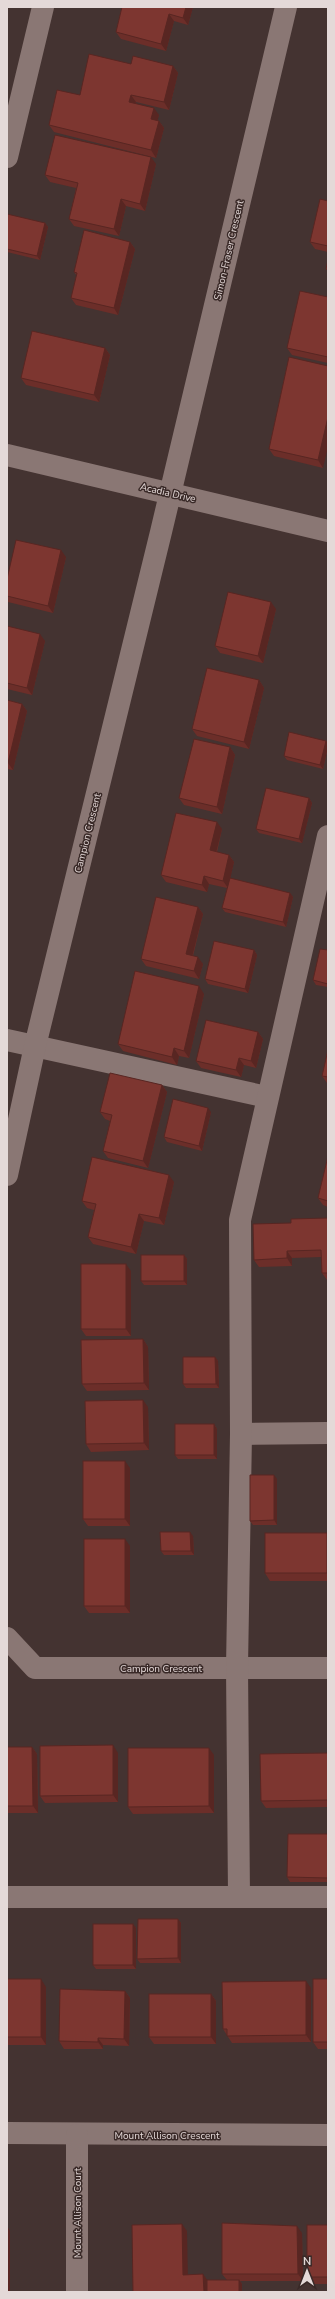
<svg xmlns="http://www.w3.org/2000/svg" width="335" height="2299" font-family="'Nunito Sans',sans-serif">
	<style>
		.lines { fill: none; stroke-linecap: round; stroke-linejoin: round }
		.minor { stroke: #8a7774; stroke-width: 22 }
		.wall { fill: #6c2e29 }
		.shaded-wall { fill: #582622 }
		.building { fill: #7d3630; stroke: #582622 }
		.labels { text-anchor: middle; stroke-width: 3; stroke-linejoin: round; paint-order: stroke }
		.street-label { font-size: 10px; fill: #e4d9d8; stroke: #392927 }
	</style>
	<rect width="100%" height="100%" fill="#443331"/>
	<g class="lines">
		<g class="minor">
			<polyline points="7,157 43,7"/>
			<polyline points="7,455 328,531"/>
			<polyline points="7,1040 267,1097"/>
			<polyline points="7,1175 35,1046 161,532 286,7"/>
			<polyline points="241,1434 328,1433"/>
			<polyline points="7,1638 35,1668 328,1668"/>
			<polyline points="239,1896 237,1667 241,1434 240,1220 328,836"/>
			<polyline points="7,1897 328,1897"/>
			<polyline points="7,2133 328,2135"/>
			<polyline points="77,2135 77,2292"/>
		</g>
	</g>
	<g class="wall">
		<polygon points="122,7 193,7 188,25 174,21 166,51 121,39 116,32"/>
		<polygon points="131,64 173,66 178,73 169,110 136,102 136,104 159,115 157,121 159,121 164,128 156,158 54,132 49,125 80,95"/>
		<polygon points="156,164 145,211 126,206 119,236 74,226 69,219 76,188 50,182 45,175"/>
		<polygon points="328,201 328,252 315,249 310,242"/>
		<polygon points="7,215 45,223 48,227 40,260 7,252"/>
		<polygon points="130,242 135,249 118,315 76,305 71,298 77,276 74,272"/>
		<polygon points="328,297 328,363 292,355 287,348"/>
		<polygon points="105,348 110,355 99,402 26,385 21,378"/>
		<polygon points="289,357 323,468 274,456 269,449"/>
		<polygon points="66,557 53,613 8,602 7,600 7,579"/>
		<polygon points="276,609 263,663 220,653 215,646"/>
		<polygon points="7,626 45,641 32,695 7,689"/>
		<polygon points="259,680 264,688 249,749 197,736 192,729"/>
		<polygon points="7,700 22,704 27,711 13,770 7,769"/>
		<polygon points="326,741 328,744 328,747 323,769 287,760 284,756"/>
		<polygon points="230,747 235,755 222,814 184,805 179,798"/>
		<polygon points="309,798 312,803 302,843 259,833 256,829"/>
		<polygon points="222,829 217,852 229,855 234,862 230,878 290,893 293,897 286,927 225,912 222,908 227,888 209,884 207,892 166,882 161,875"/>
		<polygon points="198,907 203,914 193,956 203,964 199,979 146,966 141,959"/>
		<polygon points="254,950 257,955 248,993 208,984 205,979"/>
		<polygon points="328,950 328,987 316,985 313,980"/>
		<polygon points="204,994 189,1058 179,1056 177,1065 123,1051 118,1044"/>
		<polygon points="258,1032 263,1039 256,1068 244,1065 241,1077 201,1068 196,1061"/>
		<polygon points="328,1050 328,1083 327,1083 322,1076"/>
		<polygon points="162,1085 167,1092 148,1168 108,1158 103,1151 110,1121 105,1119 100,1112"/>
		<polygon points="211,1112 202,1151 167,1142 164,1137"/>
		<polygon points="328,1156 328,1207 323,1205 318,1198"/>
		<polygon points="174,1182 164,1225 144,1221 136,1254 93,1244 88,1237 94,1210 87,1208 82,1201"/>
		<polygon points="328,1218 328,1280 327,1280 322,1273 321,1257 292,1258 292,1266 259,1267 254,1260 291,1223"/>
		<polygon points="184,1255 187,1259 187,1285 144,1285 141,1281"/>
		<polygon points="131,1271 131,1336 86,1336 81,1329"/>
		<polygon points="143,1339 148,1347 149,1390 87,1391 82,1384"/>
		<polygon points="215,1357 218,1361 219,1388 186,1388 183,1384"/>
		<polygon points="148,1407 149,1450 91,1452 86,1444"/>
		<polygon points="214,1424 217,1429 217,1459 178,1459 175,1455"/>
		<polygon points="130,1468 130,1526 88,1526 83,1519"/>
		<polygon points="277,1479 277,1525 253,1525 250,1521"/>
		<polygon points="328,1534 328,1581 270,1581 265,1573"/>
		<polygon points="193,1536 194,1555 164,1555 161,1551"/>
		<polygon points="130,1546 130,1613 89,1613 84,1606"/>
		<polygon points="7,1747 32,1747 37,1754 38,1813 7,1813"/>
		<polygon points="118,1753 118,1802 45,1803 40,1796"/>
		<polygon points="328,1753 328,1807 266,1808 261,1801"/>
		<polygon points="214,1755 214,1813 133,1814 128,1807"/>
		<polygon points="328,1834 328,1882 290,1882 287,1877"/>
		<polygon points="178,1919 181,1923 181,1963 140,1963 137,1959"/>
		<polygon points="133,1924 136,1928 136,1969 96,1969 93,1965"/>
		<polygon points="7,1979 46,1987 46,2045 7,2045"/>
		<polygon points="328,1979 328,2049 318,2049 313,2042"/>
		<polygon points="311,1988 311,2042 232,2043 223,2029"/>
		<polygon points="125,1991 130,1998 129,2046 103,2045 103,2049 64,2049 59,2041"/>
		<polygon points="211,1994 216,2001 216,2044 154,2044 149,2037"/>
		<polygon points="328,2225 328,2284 312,2284 307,2277"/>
		<polygon points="187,2231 187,2275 207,2280 227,2280 222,2274 302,2233 303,2281 240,2281 242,2284 242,2292 133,2292"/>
	</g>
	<g class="shaded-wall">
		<polygon points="186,7 193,7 188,25 183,18"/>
		<polygon points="169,14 174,21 166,51 161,44"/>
		<polygon points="173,66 178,73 169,110 164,102"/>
		<polygon points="131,95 136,102 134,110 129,102"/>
		<polygon points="154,108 159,115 156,126 151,119"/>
		<polygon points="159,121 164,128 156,158 151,150"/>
		<polygon points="151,157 156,164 145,211 140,204"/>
		<polygon points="121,199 126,206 119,236 114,229"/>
		<polygon points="45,223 48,227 40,260 37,256"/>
		<polygon points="130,242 135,249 118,315 114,308"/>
		<polygon points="105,348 110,355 99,402 94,395"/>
		<polygon points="328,417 328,447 323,468 318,460"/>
		<polygon points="61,550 66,557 53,613 48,606"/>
		<polygon points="271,602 276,609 263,663 258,656"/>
		<polygon points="40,634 45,641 32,695 27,688"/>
		<polygon points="259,680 264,688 249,749 244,742"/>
		<polygon points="22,704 27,711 13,770 8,763"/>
		<polygon points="326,741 328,744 328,747 323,769 320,765"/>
		<polygon points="230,747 235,755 222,814 217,807"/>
		<polygon points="309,798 312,803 302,843 299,839"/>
		<polygon points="217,822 222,829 215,857 210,850"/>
		<polygon points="229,855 234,862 228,888 223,881"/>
		<polygon points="204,876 209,884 207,892 202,885"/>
		<polygon points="290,893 293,897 286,927 283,922"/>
		<polygon points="198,907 203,914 191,961 186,954"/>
		<polygon points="254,950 257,955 248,993 245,989"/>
		<polygon points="198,957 203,964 199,979 194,971"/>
		<polygon points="199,986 204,994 189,1058 184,1051"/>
		<polygon points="258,1032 263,1039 256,1068 251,1061"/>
		<polygon points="174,1048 179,1056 177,1065 172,1057"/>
		<polygon points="239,1058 244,1065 241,1077 236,1070"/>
		<polygon points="162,1085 167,1092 148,1168 143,1161"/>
		<polygon points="208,1108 211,1112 202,1151 199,1146"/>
		<polygon points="169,1175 174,1182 164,1225 159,1218"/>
		<polygon points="139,1214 144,1221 136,1254 131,1247"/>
		<polygon points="287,1251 292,1258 292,1266 287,1258"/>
		<polygon points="184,1255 187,1259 187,1285 184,1281"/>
		<polygon points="126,1264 131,1271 131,1336 126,1329"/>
		<polygon points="143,1339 148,1347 149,1390 144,1383"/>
		<polygon points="215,1357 218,1361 219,1388 216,1384"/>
		<polygon points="143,1400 148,1407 149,1450 144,1443"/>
		<polygon points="214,1424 217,1429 217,1459 214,1455"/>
		<polygon points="125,1461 130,1468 130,1526 125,1519"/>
		<polygon points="274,1475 277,1479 277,1525 274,1520"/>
		<polygon points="190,1532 193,1536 194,1555 191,1551"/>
		<polygon points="327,1533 328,1534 328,1575 327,1573"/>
		<polygon points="125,1539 130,1546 130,1613 125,1606"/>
		<polygon points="113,1745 118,1753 118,1802 113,1795"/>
		<polygon points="32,1747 37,1754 38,1813 33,1806"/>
		<polygon points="209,1748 214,1755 214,1813 209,1806"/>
		<polygon points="178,1919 181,1923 181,1963 178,1958"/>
		<polygon points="133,1924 136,1928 136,1969 133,1965"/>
		<polygon points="41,1979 46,1987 46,2045 41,2037"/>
		<polygon points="306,1981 311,1988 311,2042 306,2035"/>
		<polygon points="125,1991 130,1998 129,2046 124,2039"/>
		<polygon points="211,1994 216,2001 216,2044 211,2037"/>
		<polygon points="98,2038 103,2045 103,2049 98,2042"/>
		<polygon points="182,2224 187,2231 188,2282 183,2275"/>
		<polygon points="7,2226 10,2231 10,2292 7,2292"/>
		<polygon points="297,2226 302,2233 303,2281 298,2274"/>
		<polygon points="203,2274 208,2281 208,2292 204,2292"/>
		<polygon points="239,2280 242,2284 242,2292 239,2292"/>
	</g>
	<g class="building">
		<polygon points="122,7 186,7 183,18 169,14 161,44 116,32"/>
		<polygon points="89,54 131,64 133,56 173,66 164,102 131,95 129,102 154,108 151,119 159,121 151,150 49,125 57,90 80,95"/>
		<polygon points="55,135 151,157 140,204 121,199 114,229 69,219 78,183 45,175"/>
		<polygon points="320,199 328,201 328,246 310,242"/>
		<polygon points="7,214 45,223 37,256 7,249"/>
		<polygon points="84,230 130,242 114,308 71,298 77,273 74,272"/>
		<polygon points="328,260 328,270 326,269"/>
		<polygon points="300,291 328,297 328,357 287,348"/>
		<polygon points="32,331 105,348 94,395 21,378"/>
		<polygon points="289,357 328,366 328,417 318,460 269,449"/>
		<polygon points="16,540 61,550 48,606 7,596 7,579"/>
		<polygon points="228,592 271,602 258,656 215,646"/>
		<polygon points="7,626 40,634 27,688 7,683"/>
		<polygon points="207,668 259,680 244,742 192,729"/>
		<polygon points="7,700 22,704 8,763 7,763"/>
		<polygon points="289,732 326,741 320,765 284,756"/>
		<polygon points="194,739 230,747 217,807 179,798"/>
		<polygon points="266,788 309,798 299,839 256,829"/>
		<polygon points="176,813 217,822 210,850 229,855 223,881 204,876 202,885 161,875"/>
		<polygon points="230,878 290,893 283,922 222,908"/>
		<polygon points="156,897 198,907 186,954 198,957 194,971 141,959"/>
		<polygon points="214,941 254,950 245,989 205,979"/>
		<polygon points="320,949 328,950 328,984 313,980"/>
		<polygon points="135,971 199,986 184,1051 174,1048 172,1057 118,1044"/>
		<polygon points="206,1020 258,1032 251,1061 239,1058 236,1070 196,1061"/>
		<polygon points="328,1050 328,1077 322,1076"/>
		<polygon points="110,1073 162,1085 143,1161 103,1151 112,1115 100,1112"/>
		<polygon points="173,1099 208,1108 199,1146 164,1137"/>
		<polygon points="328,1156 328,1201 318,1198"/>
		<polygon points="92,1157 169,1175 159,1218 139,1214 131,1247 88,1237 96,1204 82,1201"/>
		<polygon points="328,1218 328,1273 322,1273 321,1250 287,1251 287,1258 254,1260 253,1224 291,1223 291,1219"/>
		<rect x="141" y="1255" width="43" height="26"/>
		<rect x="81" y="1264" width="45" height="65"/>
		<polygon points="143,1339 144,1383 82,1384 81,1340"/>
		<polygon points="183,1357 215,1357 216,1384 183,1384"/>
		<polygon points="143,1400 144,1443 86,1444 85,1401"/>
		<rect x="175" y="1424" width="39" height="31"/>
		<rect x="83" y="1461" width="42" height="58"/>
		<polygon points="250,1475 274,1475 274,1520 250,1521"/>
		<polygon points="160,1532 190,1532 191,1551 161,1551"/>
		<rect x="265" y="1533" width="62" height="40"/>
		<rect x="84" y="1539" width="41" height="67"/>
		<polygon points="113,1745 113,1795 40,1796 40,1746"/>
		<polygon points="7,1747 32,1747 33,1806 7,1806"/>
		<polygon points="128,1748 209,1748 209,1806 128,1807"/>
		<polygon points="328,1753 328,1800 261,1801 260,1754"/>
		<polygon points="288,1834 328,1834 328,1878 287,1877"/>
		<polygon points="138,1919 178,1919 178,1958 137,1959"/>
		<rect x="93" y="1924" width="40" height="41"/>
		<rect x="7" y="1979" width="34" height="58"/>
		<rect x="313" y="1979" width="15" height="63"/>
		<polygon points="306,1981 306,2035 227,2036 227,2029 223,2029 222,1982"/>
		<polygon points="60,1989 125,1991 124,2039 98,2038 98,2042 59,2041"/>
		<rect x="149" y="1994" width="62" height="43"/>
		<polygon points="222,2223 297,2226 298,2274 222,2274"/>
		<polygon points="182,2224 183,2275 203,2274 204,2292 133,2292 132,2225"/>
		<rect x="307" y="2225" width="21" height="52"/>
		<rect x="207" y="2280" width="32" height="12"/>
	</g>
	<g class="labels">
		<g class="street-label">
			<text transform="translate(228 250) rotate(-77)" y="4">Simon-Fraser Crescent</text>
			<text transform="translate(168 492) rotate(13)" y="4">Acadia Drive</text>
			<text transform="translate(87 833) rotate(-76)" y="4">Campion Crescent</text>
			<text x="161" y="1672">Campion Crescent</text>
			<text x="167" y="2139">Mount Allison Crescent</text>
			<text transform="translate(77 2213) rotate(-90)" y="4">Mount Allison Court</text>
		</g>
	</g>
	<rect width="335" height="2299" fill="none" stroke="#e4d9d8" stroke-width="16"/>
	<g transform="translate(307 2271)" stroke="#392927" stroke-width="3" paint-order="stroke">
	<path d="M0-3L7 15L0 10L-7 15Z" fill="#e4d9d8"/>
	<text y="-6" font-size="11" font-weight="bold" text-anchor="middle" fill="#e4d9d8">N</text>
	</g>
</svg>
